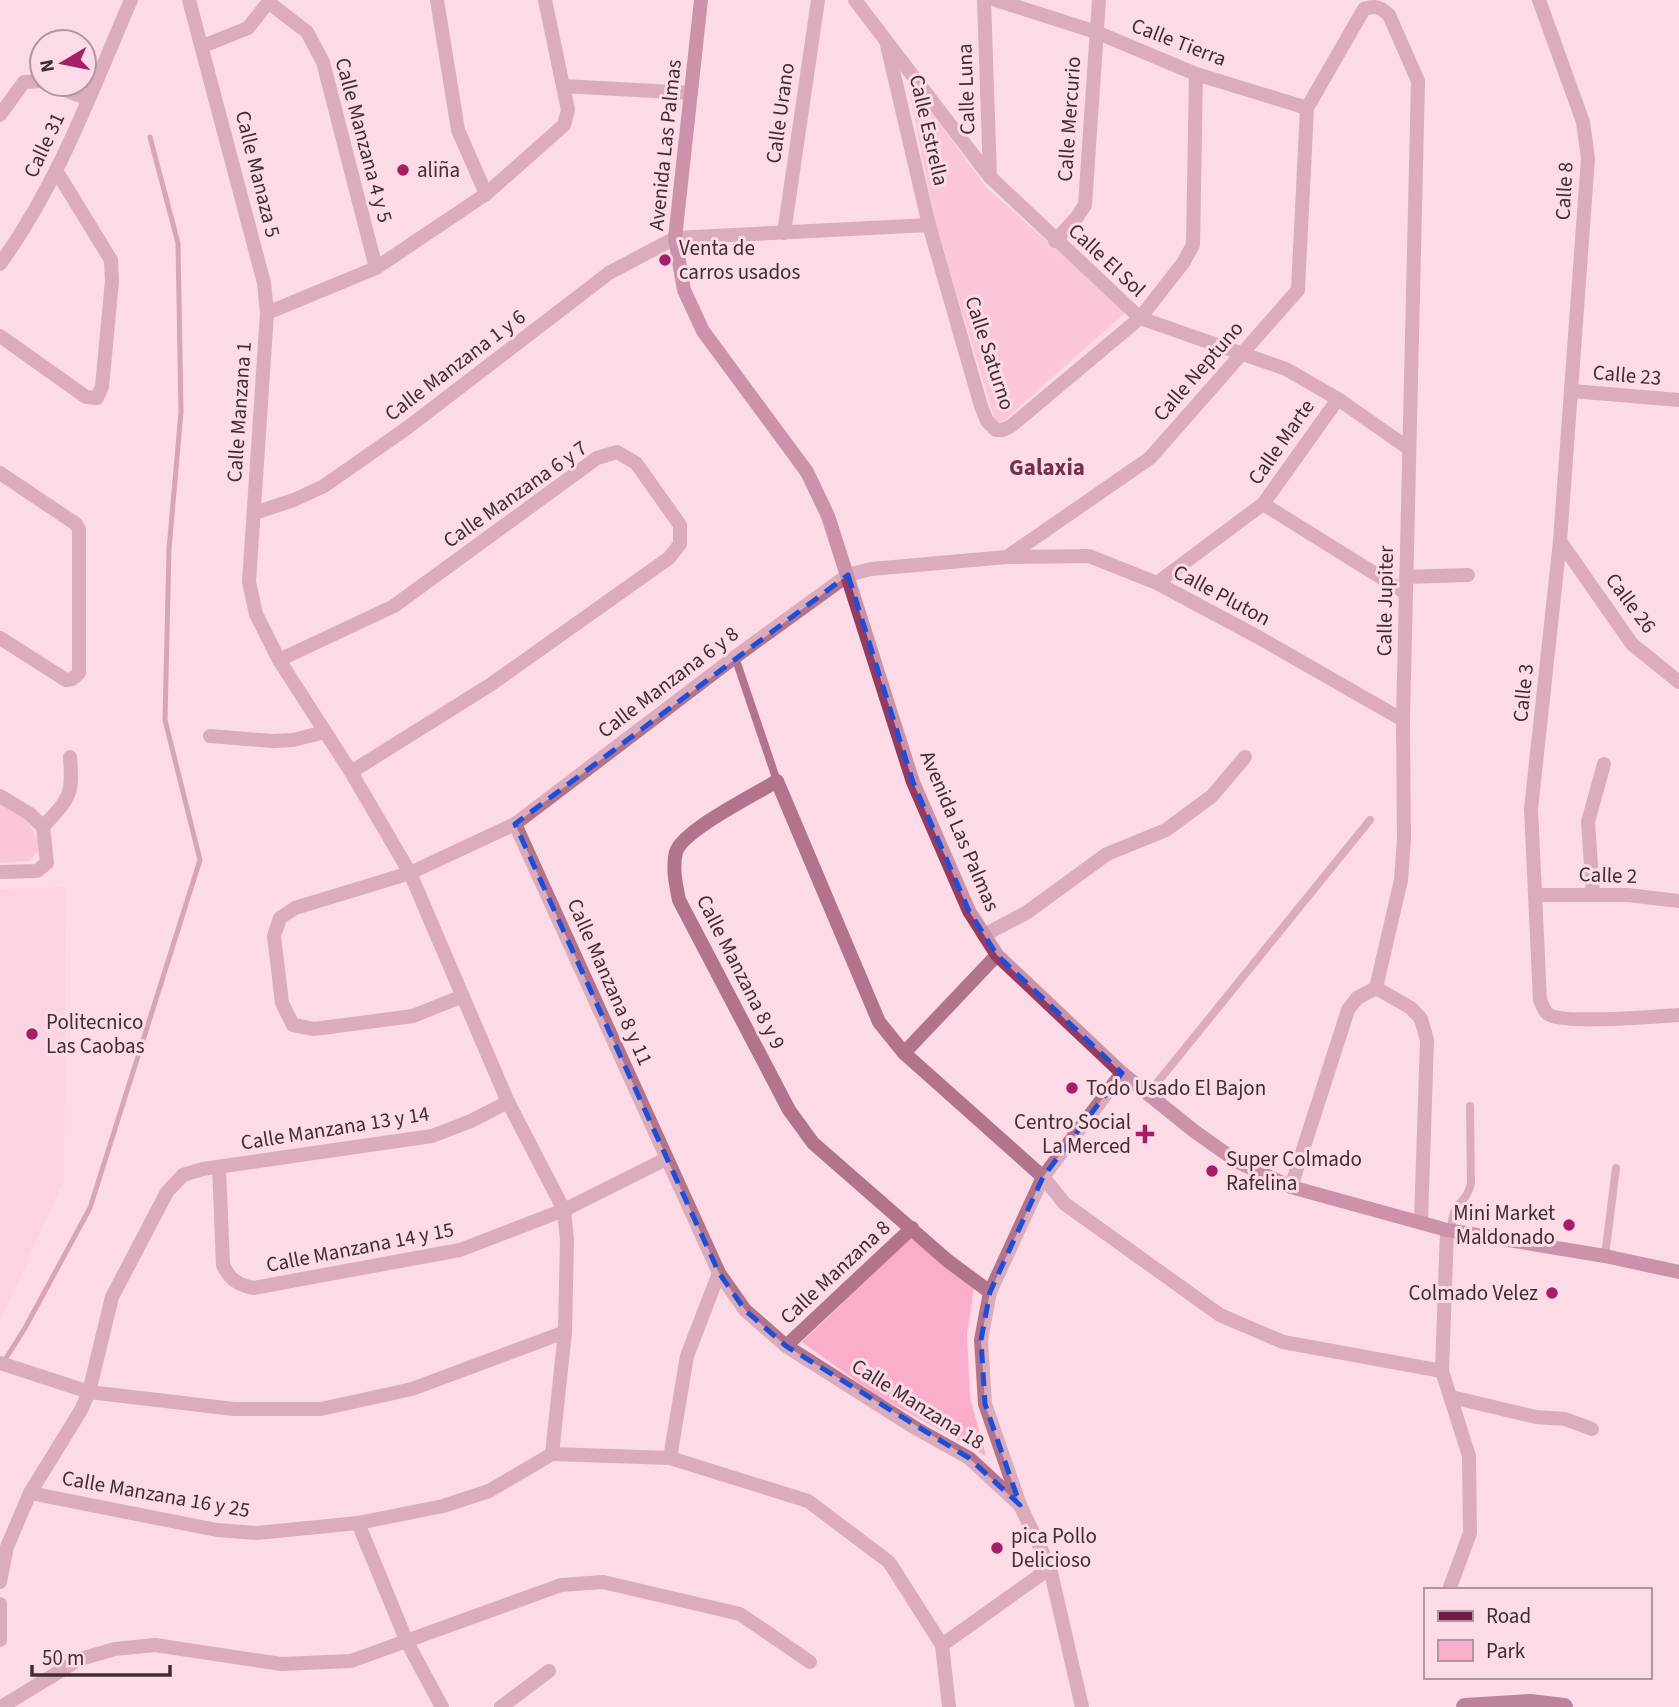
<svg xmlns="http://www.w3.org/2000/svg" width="1679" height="1707" font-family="'Source Sans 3',sans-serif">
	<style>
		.built { fill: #fccbdd }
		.green { fill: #fbaecc }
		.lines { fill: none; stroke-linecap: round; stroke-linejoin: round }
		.stream { stroke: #ad6582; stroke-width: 5 }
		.lane { stroke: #b2748c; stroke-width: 8 }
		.street { stroke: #b2748c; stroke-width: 14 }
		.secondary { stroke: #933b63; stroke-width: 14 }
		.primary { stroke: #701944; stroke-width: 18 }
		.marked { fill: none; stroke: #1d4ed8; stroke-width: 5; stroke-dasharray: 14 9; stroke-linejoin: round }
		.poi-dot { fill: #a71e66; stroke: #fcdbe6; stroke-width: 2.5 }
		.labels { text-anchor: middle; stroke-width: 6; stroke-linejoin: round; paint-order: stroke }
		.street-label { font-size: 21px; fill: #3e2e34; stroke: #fcdbe6 }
		.poi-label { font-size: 21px; fill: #3e2e34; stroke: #fcdbe6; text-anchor: start }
		.neighbourhood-label { font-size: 23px; font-weight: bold; fill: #73304e; stroke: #fcdbe6 }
	</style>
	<rect width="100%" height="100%" fill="#fcdbe6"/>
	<polygon class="built" points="66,887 64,1180 0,1322 0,889"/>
	<g class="green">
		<polygon points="907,78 986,187 1126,312 997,427 935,222"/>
		<polygon points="0,802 27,819 42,848 28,861 0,863"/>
		<polygon points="914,1235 974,1288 967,1335 970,1397 986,1456 873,1393 802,1342"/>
	</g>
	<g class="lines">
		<polyline class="stream" points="3,1363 25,1328 90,1208 200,860 165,720 169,549 181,412 178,243 150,137"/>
		<g class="lane">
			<polyline points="735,657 777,781"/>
			<polyline points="1148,1094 1370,820"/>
			<path d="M1452 1231C1450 1201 1467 1205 1471 1183L1470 1106"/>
			<polyline points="1605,1256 1616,1168"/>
		</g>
		<g class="street">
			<polyline points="189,0 264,283 267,313 249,582 256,614 279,660 351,772 410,873 508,1102 564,1210 567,1240 565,1332 552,1454"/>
			<polyline points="437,0 458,130 486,194"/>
			<polyline points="855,0 990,177 1140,318 1286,369 1338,399 1408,448"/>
			<polyline points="984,0 990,177"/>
			<polyline points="996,0 1096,32 1196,74 1307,108"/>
			<path d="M1539 0 1583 122 1588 158 1560 541 1531 809 1540 1000C1542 1004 1544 1011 1548 1014 1563 1025 1656 1016 1679 1015"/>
			<polyline points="268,2 307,32 323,62 376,268"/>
			<polyline points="887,45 929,225 981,406 987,421 996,430 1003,430 1011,426 1140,318 1183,263 1193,245 1196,74"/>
			<polyline points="203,46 248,28 270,0"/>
			<polyline points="50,84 88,99"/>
			<polyline points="563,86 691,93"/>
			<polyline points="0,115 24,82 42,81"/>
			<polyline points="784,233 818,0"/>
			<polyline points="1055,241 1077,217 1085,205 1099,0"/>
			<path d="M0 264C58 184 92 90 131 0"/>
			<polyline points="267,313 376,268 486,194 564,125 568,110 545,0"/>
			<polyline points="0,336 86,397 97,398 102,387 112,281 111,260 57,172"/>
			<polyline points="1572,391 1679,400"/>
			<polyline points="0,473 76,524 79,529 79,673 72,679 66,680 0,638"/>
			<polyline points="1263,504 1406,593"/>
			<polyline points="254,513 294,500 324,486 407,428 609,273 675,238 929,225"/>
			<polyline points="1560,541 1632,644 1679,682"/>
			<polyline points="1008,557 1089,556 1157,583 1258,637 1403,720"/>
			<polyline points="1406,577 1468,575"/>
			<polyline points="1157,583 1263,504 1338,399"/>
			<polyline points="279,660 394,606 597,458 617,452 636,463 680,525 680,544 669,558 490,685 351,772"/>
			<polyline points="210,736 273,741 293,740 325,732"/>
			<polyline points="0,796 30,814 43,827 47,863 37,871 0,872"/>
			<polyline points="515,824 719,1273 745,1310 786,1346 917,1429 969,1458 1020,1505"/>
			<path d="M43 827C70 797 73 797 70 757"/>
			<polyline points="1536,895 1628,895 1679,901"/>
			<polyline points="1593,895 1588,822 1604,764"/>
			<polyline points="984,935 1026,913 1107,854 1166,830 1212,796 1245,757"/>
			<polyline points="1376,988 1411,1008 1421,1019 1427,1040 1421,1221"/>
			<path d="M463 996 413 1016 314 1029 293 1025 282 1003 274 936 280 918 295 908 410 873 515 824 735 657 848 575 871 569 1007 557 1150 458 1298 290 1307 108 1364 9C1376 5 1380 7 1389 15L1418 81 1403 720 1404 840 1401 880 1376 988 1357 998 1348 1010 1291 1187"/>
			<polyline points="904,1053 997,955"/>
			<path d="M219 1167 223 1265C230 1280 237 1284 253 1288L460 1250 564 1210 666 1159"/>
			<polyline points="1447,1230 1442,1371 1469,1456 1470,1533 1449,1590"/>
			<path d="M990 1292 948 1261 813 1143 789 1110 679 900C676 885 672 868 676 852 683 830 756 794 777 781L879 1022 904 1053 1043 1177 1065 1204 1220 1315 1283 1342 1442 1371"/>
			<polyline points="786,1346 912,1228"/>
			<polyline points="0,1363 89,1392 234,1409 321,1409 412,1389 565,1332"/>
			<polyline points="1451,1397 1536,1417 1565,1419 1592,1429"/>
			<polyline points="552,1454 670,1458 808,1501 889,1562 942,1645 949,1707"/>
			<polyline points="670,1458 687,1356 719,1273"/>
			<polyline points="30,1493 217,1530 257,1533 358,1523 443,1506 489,1491 552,1454"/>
			<polyline points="358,1523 407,1642 442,1707"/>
			<polyline points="0,1582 7,1547 30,1493 81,1410 89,1392 112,1297 167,1192 183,1175 203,1169 432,1136 471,1121 508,1102"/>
			<polyline points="0,1604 0,1640"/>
			<polyline points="942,1645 1050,1568"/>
			<polyline points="1,1707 80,1659 115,1649 155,1645 281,1664 351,1661 561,1585 603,1582 740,1614 810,1662"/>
			<polyline points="501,1707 549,1671"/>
			<polyline points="1082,1707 1050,1568 1020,1505 985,1404 981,1340 990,1292 1043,1177 1122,1073"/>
		</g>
		<polyline class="secondary" points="701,0 675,238 684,290 703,331 807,472 828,516 913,782 969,911 997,955 1122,1073 1194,1131 1238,1162 1291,1187 1447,1230 1605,1256 1679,1272"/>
		<polyline class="primary" points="1465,1707 1530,1703 1564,1707"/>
	</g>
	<path d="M0 0H1679V1707H0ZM848 575 913 782 969 911 997 955 1122 1073 1043 1177 990 1292 981 1340 985 1404 1020 1505 969 1458 786 1346 745 1310 719 1273 515 824Z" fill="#fcdbe6" fill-opacity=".55" fill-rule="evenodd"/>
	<path class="marked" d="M848 575 913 782 969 911 997 955 1122 1073 1043 1177 990 1292 981 1340 985 1404 1020 1505 969 1458 786 1346 745 1310 719 1273 515 824Z"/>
	<g class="poi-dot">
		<circle cx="403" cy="170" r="7"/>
		<circle cx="665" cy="260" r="7"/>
		<circle cx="32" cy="1034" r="7"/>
		<circle cx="1072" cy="1088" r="7"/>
		<path d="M1141.5 1123.5h7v7h7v7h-7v7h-7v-7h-7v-7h7z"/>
		<circle cx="1212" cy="1171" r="7"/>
		<circle cx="1569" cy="1225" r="7"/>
		<circle cx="1552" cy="1293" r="7"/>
		<circle cx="997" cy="1548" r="7"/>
	</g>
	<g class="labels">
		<g class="street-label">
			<text transform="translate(1179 42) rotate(21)" y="7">Calle Tierra</text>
			<text transform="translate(966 89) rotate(-92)" y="7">Calle Luna</text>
			<text transform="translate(780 113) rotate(-82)" y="7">Calle Urano</text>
			<text transform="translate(1069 119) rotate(-86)" y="7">Calle Mercurio</text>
			<text transform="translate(929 130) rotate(77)" y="7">Calle Estrella</text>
			<text transform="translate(364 140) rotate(75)" y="7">Calle Manzana 4 y 5</text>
			<text transform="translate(44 145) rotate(-65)" y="7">Calle 31</text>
			<text transform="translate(665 145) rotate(-84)" y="7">Avenida Las Palmas</text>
			<text transform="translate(258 174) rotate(76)" y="7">Calle Manaza 5</text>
			<text transform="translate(1564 191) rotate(-87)" y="7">Calle 8</text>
			<text transform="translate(1107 260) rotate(43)" y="7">Calle El Sol</text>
			<text transform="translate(990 353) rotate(72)" y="7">Calle Saturno</text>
			<text transform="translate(455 365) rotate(-37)" y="7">Calle Manzana 1 y 6</text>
			<text transform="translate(1198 371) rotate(-49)" y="7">Calle Neptuno</text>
			<text transform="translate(1627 375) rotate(5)" y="7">Calle 23</text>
			<text transform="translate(239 412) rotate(-86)" y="7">Calle Manzana 1</text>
			<text transform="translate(1281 442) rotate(-55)" y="7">Calle Marte</text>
			<text transform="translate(515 494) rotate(-35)" y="7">Calle Manzana 6 y 7</text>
			<text transform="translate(1222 595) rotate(28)" y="7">Calle Pluton</text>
			<text transform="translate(1385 601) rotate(-89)" y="7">Calle Jupiter</text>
			<text transform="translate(1631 603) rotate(53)" y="7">Calle 26</text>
			<text transform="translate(668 682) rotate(-37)" y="7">Calle Manzana 6 y 8</text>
			<text transform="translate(1523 693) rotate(-84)" y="7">Calle 3</text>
			<text transform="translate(960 831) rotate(67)" y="7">Avenida Las Palmas</text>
			<text transform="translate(1608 875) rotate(2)" y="7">Calle 2</text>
			<text transform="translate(741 972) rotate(63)" y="7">Calle Manzana 8 y 9</text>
			<text transform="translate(610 982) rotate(66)" y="7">Calle Manzana 8 y 11</text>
			<text transform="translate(335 1128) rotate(-9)" y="7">Calle Manzana 13 y 14</text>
			<text transform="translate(360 1247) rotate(-11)" y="7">Calle Manzana 14 y 15</text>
			<text transform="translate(835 1272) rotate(-43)" y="7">Calle Manzana 8</text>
			<text transform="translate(918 1404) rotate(32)" y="7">Calle Manzana 18</text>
			<text transform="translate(156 1494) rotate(10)" y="7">Calle Manzana 16 y 25</text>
		</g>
		<g class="poi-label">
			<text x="417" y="177">aliña</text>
			<text x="679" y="255">Venta de<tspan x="679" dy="24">carros usados</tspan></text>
			<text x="46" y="1029">Politecnico<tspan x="46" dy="24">Las Caobas</tspan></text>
			<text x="1086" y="1095">Todo Usado El Bajon</text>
			<text x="1131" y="1129" text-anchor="end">Centro Social<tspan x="1131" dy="24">La Merced</tspan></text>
			<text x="1226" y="1166">Super Colmado<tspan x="1226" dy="24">Rafelina</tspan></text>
			<text x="1555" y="1220" text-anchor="end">Mini Market<tspan x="1555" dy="24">Maldonado</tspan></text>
			<text x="1538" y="1300" text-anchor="end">Colmado Velez</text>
			<text x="1011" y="1543">pica Pollo<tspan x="1011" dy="24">Delicioso</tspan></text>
		</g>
		<g class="neighbourhood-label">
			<text x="1047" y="475">Galaxia</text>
		</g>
	</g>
	<rect x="1424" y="1588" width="228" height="91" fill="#fcdbe6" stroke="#b0969f" stroke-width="2"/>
	<rect x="1438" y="1611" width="35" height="10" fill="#701944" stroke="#b0969f" stroke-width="2"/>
	<text x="1486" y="1623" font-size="21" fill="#3e2e34">Road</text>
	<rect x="1438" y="1640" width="35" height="21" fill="#fbaecc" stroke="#b0969f" stroke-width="2"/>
	<text x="1486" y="1658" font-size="21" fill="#3e2e34">Park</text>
	<g transform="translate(63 63) rotate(260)"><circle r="33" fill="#fcdbe6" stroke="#b0969f" stroke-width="2"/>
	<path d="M0-5L12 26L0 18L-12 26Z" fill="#a71e66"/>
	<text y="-10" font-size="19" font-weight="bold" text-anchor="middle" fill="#3e2e34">N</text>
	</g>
	<path d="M32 1665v10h138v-10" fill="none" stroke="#3e2e34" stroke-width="3.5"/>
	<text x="42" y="1665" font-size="21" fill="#3e2e34" stroke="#fcdbe6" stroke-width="5" paint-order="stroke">50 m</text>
</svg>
